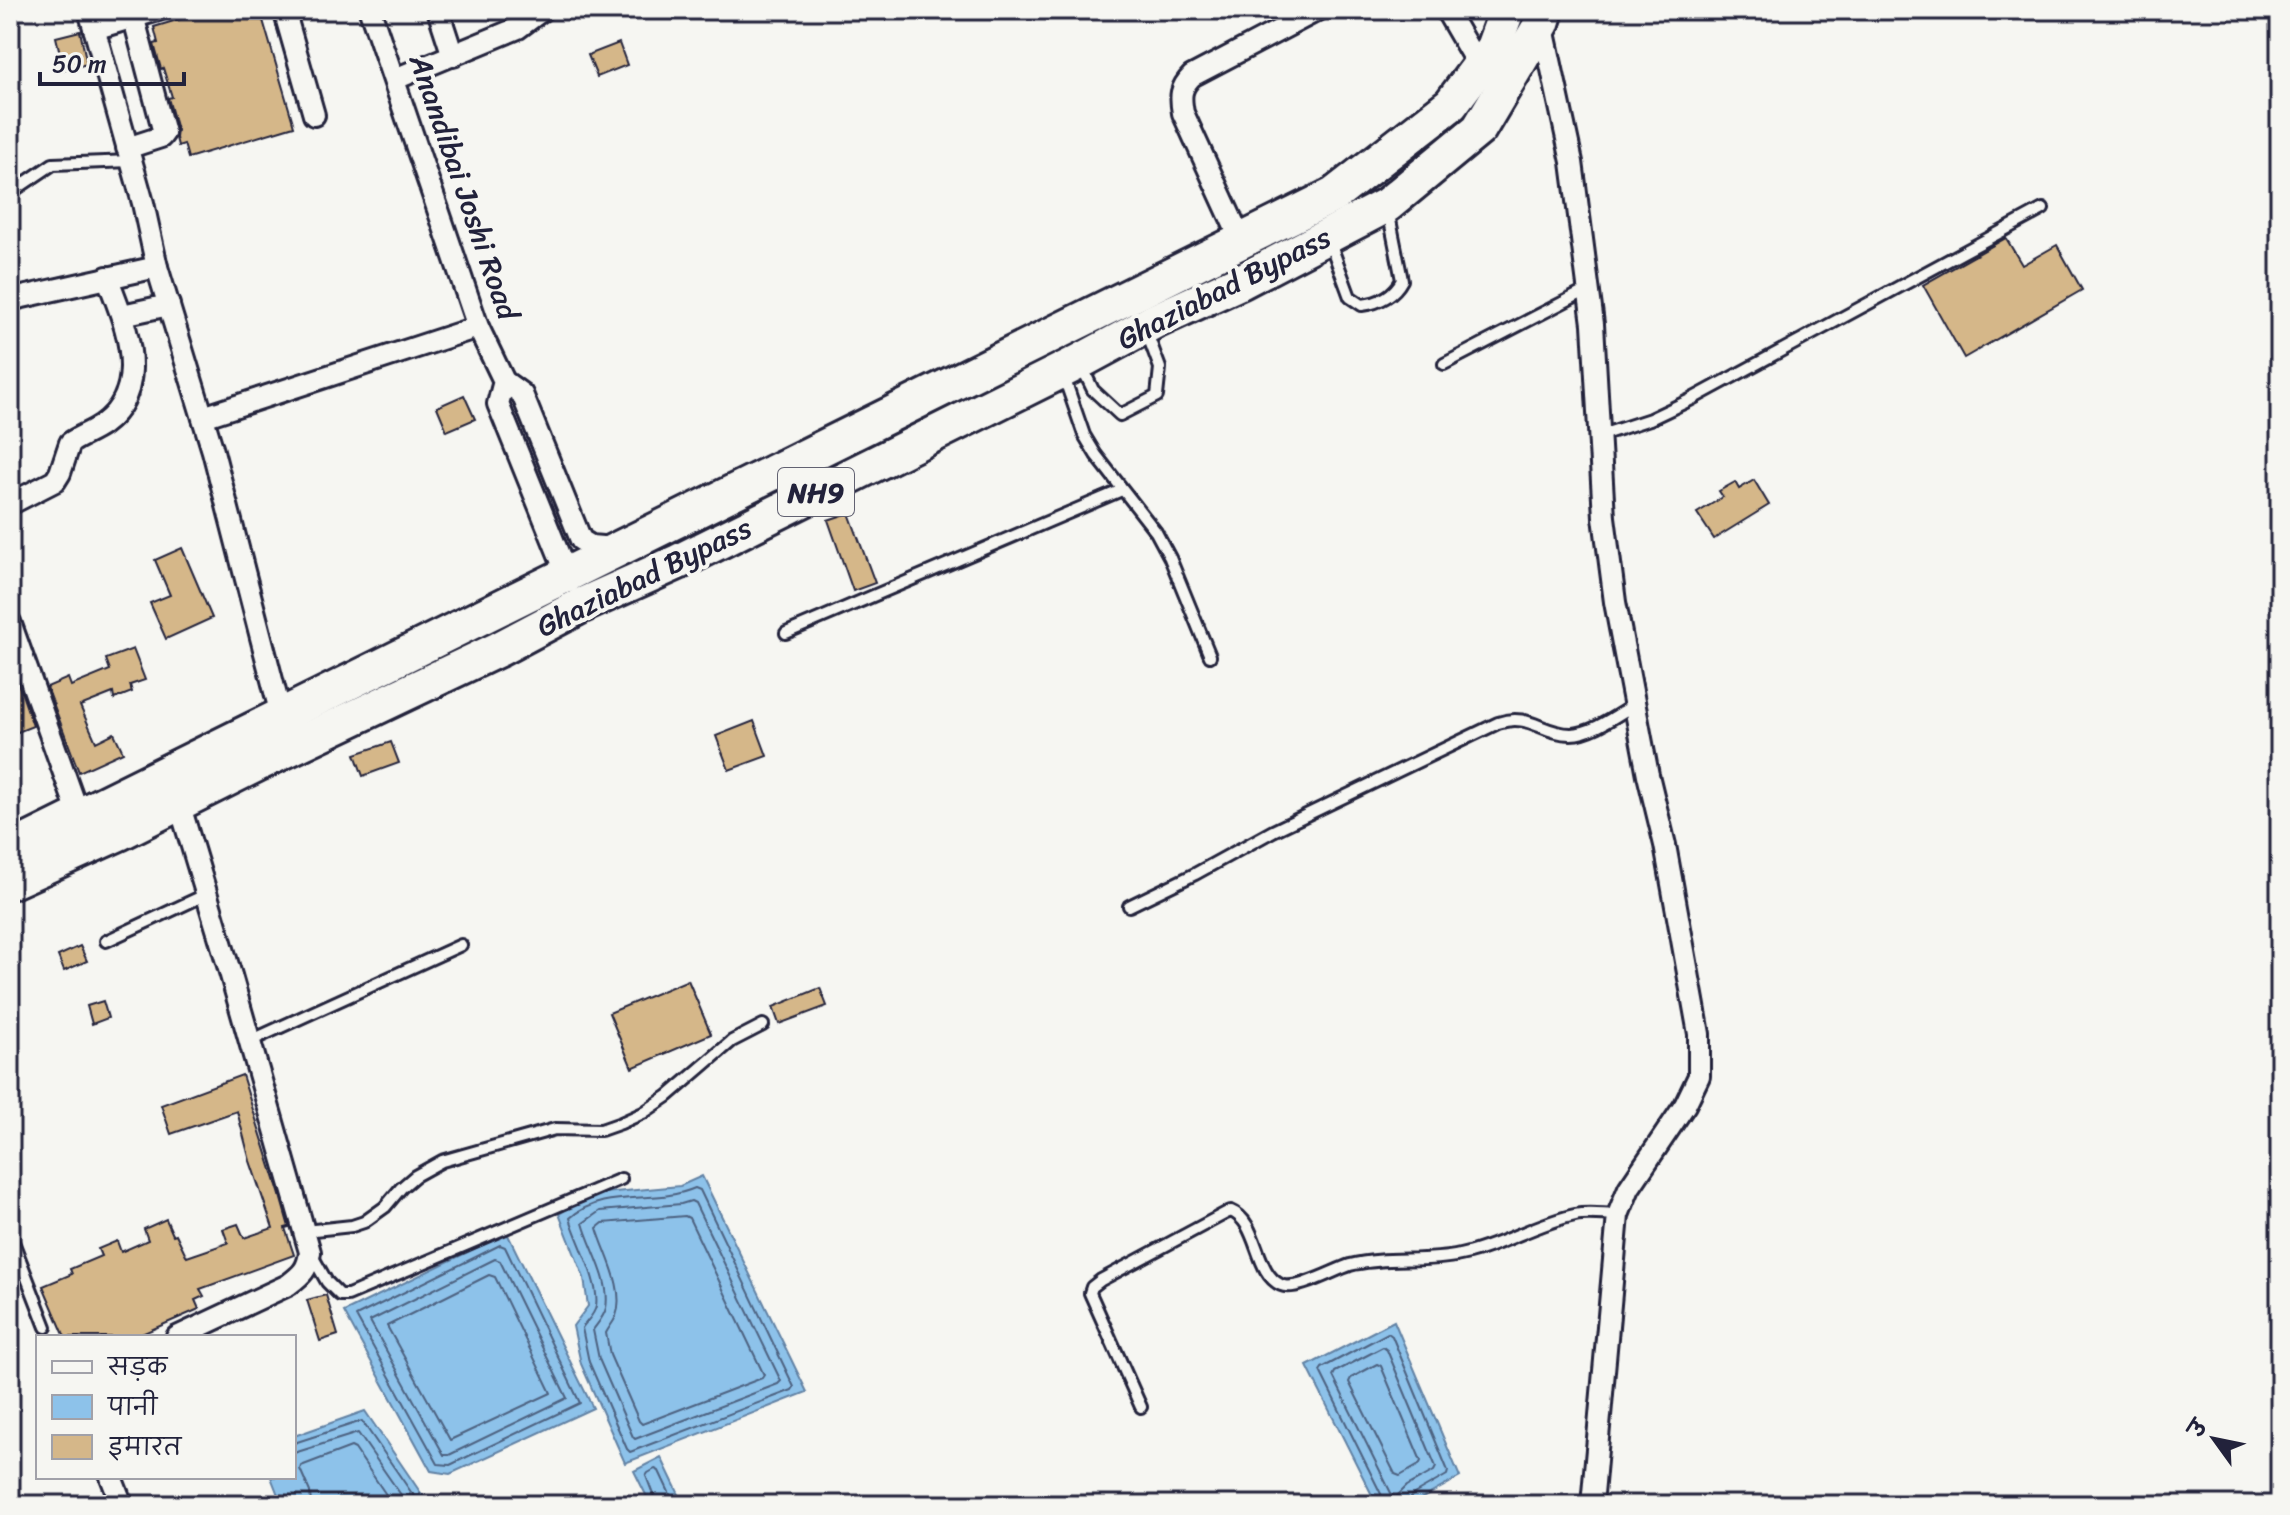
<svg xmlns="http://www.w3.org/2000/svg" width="2290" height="1515" font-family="Sriracha,'Playpen Sans Deva',sans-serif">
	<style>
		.water { fill: #8dc2ea; stroke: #6282a4; stroke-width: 2 }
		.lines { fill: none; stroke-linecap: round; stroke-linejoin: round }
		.shore { stroke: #4d6281; stroke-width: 2 }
		.building { fill: #d5b789; stroke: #22223b; stroke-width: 2 }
		.service-casing { stroke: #22223b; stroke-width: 16 }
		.minor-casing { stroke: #22223b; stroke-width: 26 }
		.trunk-casing { stroke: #22223b; stroke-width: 40 }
		.service { stroke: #f6f6f2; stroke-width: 10 }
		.minor { stroke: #f6f6f2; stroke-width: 20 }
		.trunk { stroke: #f6f6f2; stroke-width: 34 }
		.labels { text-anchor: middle; stroke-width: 8; stroke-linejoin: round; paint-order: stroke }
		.shield { fill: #f6f6f2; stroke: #626272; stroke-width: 2 }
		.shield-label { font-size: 28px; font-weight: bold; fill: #22223b }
		.street-label { font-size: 30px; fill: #22223b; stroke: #f6f6f2 }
	</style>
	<rect width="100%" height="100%" fill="#f6f6f2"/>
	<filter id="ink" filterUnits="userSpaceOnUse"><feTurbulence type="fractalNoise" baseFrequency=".0125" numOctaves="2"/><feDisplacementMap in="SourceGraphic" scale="16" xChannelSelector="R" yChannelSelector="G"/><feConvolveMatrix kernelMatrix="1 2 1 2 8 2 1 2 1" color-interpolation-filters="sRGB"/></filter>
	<g filter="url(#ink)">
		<g class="water">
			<polygon points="702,1176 807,1392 625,1463 581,1364 573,1326 588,1306 584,1278 559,1214 593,1194 680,1186"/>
			<polygon points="507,1233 593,1408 450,1474 431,1471 344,1312"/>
			<polygon points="1394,1321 1460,1477 1410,1505 1377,1505 1307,1366"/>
			<polygon points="365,1411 429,1505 282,1505 271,1477 294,1477 294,1436"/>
			<polygon points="661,1457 684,1505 651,1505 634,1471"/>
		</g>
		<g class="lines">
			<g class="shore">
				<path d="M695 1188 700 1190 794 1387 792 1390 630 1452 627 1449 589 1362 582 1328C586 1322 595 1314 596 1306 600 1283 577 1242 570 1218 605 1187 654 1206 695 1188Z"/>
				<path d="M691 1201 695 1203 781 1381 778 1384 635 1439 633 1437 599 1359 593 1330C597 1324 604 1317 606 1308 611 1280 590 1249 583 1223L600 1211 681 1204Z"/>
				<path d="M685 1216 689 1218 764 1375 762 1378 642 1424 639 1421 610 1355 606 1333C609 1327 614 1322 616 1316 626 1289 604 1253 597 1228L603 1223Z"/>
				<polygon points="500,1245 505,1247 580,1403 450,1465 438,1464 356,1316"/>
				<polygon points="495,1259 500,1261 567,1398 449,1455 444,1455 370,1321"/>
				<polygon points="489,1275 495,1277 551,1393 450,1440 387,1326"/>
				<polygon points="1383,1347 1387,1350 1436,1467 1434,1471 1407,1486 1396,1497 1392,1495 1333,1376 1335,1372"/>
				<polygon points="1377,1364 1381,1366 1421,1461 1419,1465 1400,1476 1395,1474 1349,1382 1351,1378"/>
				<polyline points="294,1443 362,1421 420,1505"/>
				<polyline points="294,1453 358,1433 408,1505"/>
				<polyline points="311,1505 310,1492 300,1469 301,1466 351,1447 355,1449 393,1505"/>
				<polyline points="657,1505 646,1476 648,1473 655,1469 659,1471 675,1505"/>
				<polyline points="1384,1505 1383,1498 1320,1371 1322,1368 1388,1333 1392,1336 1448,1471 1447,1475 1412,1495 1408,1505"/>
			</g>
		</g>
		<g class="building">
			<polygon points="210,10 260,10 294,126 188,158 184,144 178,146 176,138 177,130 168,98 172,97 163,68 161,69 154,44 158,43 154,27"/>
			<polygon points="80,31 87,64 64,70 56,37"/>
			<polygon points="619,43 627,65 597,77 588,55"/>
			<polygon points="2006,238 2022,265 2057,245 2082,290 1964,358 1923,285"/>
			<polygon points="464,395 475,419 447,431 437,407"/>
			<polygon points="1754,480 1769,505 1714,539 1697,513 1723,497 1719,491 1735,482 1739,489"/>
			<polygon points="849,513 875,583 853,591 828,520"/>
			<polygon points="182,548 212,618 166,639 150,603 170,595 155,560"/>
			<polygon points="133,649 145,680 130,685 132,692 114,699 113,693 80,706 96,742 114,733 123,752 79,772 47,687 68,678 71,686 110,670 106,659"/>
			<polygon points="17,680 33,726 10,735 10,682"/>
			<polygon points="754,721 767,756 729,770 716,736"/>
			<polygon points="391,742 399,763 363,776 355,754"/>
			<polygon points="80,946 87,961 64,971 58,956"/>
			<polygon points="688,980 711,1034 632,1068 609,1013"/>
			<polygon points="820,988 827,1006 779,1024 773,1007"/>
			<polygon points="103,1001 108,1018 92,1024 87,1006"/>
			<polygon points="242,1075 279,1192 289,1227 285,1228 294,1255 200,1289 204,1296 195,1300 199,1309 135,1337 65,1337 43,1286 72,1274 70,1269 101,1256 98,1249 117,1241 121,1252 148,1240 144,1229 166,1219 173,1235 176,1234 187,1257 228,1243 223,1229 238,1224 244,1238 273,1228 250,1161 237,1111 171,1134 161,1105"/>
			<polygon points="326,1295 338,1335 320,1341 307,1300"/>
		</g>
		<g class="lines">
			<defs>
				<g id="service">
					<polyline points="10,193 53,164 131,161"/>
					<path d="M1329 240 1350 297 1362 305C1379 303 1394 295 1402 280L1388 210"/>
					<polyline points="1444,364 1589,289"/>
					<polyline points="1081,365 1093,390 1120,415 1157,396 1160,368 1147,333"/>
					<polyline points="1064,377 1084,435 1096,455 1156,532 1170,558 1210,656"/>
					<polyline points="1598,436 1650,419 1690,400 2043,209"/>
					<polyline points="786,633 1122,490"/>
					<path d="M1129 906 1195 874 1273 831 1498 723C1529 712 1542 734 1571 734 1592 734 1617 715 1634 705"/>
					<polyline points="106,941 207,894"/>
					<polyline points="250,1041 461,945"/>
					<polyline points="305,1231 352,1226 364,1222 385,1207 401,1188 415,1176 442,1161 555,1129 601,1130 621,1123 643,1113 668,1096 732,1041 763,1025"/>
					<polyline points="10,1234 46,1327"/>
					<polyline points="311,1254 327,1282 340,1295 348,1295 621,1179"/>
					<path d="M1141 1407 1090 1293 1092 1287 1101 1280 1226 1213 1231 1211C1259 1222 1254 1273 1281 1285 1296 1292 1334 1270 1350 1265 1386 1256 1424 1263 1460 1255 1500 1247 1534 1224 1575 1215 1588 1212 1604 1215 1618 1215"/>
				</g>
				<g id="minor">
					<polyline points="89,10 143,203 157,267 213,451 281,715"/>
					<polyline points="284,10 314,115"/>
					<polyline points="370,10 478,327 504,381 522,394 581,540 591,546 613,548"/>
					<polyline points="438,10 453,56"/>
					<polyline points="1446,10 1479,67"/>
					<polyline points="1542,23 1572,162 1593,324 1604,517 1615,602 1648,775 1665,845 1699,1034 1699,1076 1685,1105 1629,1188 1618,1215 1592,1505"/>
					<polyline points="94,29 158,10"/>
					<polyline points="395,79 518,28 542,10"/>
					<polyline points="127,148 161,137 164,133 134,19"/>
					<path d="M1241 240 1183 113C1180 96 1180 88 1192 76L1318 10"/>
					<polyline points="18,298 157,267"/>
					<polyline points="122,315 169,305"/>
					<polyline points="504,381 498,404 570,582"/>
					<polyline points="203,417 478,327"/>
					<path d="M10 504 55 481 60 473 70 443C80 436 92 432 102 425 153 388 125 323 107 277"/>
					<polyline points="10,622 79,815"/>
					<path d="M177 1337 288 1285C301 1275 308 1270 310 1252L230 972 179 803"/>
					<polyline points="111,1477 122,1505"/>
				</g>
				<g id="trunk">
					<polyline points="10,850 1334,195 1451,104 1493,48 1507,10"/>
					<polyline points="10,882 119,833 265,760 499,649 580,606 678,562 1079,362 1155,321 1242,281 1387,205 1479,129 1542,23 1546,10"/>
				</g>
			</defs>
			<use href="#service" class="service-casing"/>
			<use href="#minor" class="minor-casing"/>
			<use href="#trunk" class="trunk-casing"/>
			<use href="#service" class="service"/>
			<use href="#minor" class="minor"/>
			<use href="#trunk" class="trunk"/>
		</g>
	</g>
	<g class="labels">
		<rect class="shield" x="778" y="468" width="76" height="48" rx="6"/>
		<g class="shield-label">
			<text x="816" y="502">NH9</text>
		</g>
		<g class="street-label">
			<text transform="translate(464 187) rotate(71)" y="10">Anandibai Joshi Road</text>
			<text transform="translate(1224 288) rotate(-27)" y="10">Ghaziabad Bypass</text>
			<text transform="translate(644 577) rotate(-26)" y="10">Ghaziabad Bypass</text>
		</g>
	</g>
	<rect width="2290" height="1515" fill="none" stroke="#f6f6f2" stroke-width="40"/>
	<rect x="20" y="20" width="2250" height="1475" fill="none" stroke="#22223b" stroke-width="3" filter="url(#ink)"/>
	<rect x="36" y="1335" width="260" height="144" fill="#f6f6f2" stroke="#a1a1a9" stroke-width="2"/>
	<rect x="52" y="1361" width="40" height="12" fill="#f6f6f2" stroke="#a1a1a9" stroke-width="2"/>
	<text x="108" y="1375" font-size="24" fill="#22223b">सड़क</text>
	<rect x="52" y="1395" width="40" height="24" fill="#8dc2ea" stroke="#a1a1a9" stroke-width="2"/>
	<text x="108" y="1415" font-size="24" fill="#22223b">पानी</text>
	<rect x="52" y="1435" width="40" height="24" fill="#d5b789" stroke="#a1a1a9" stroke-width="2"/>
	<text x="108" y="1455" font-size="24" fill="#22223b">इमारत</text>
	<g transform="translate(2214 1439) rotate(303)" stroke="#f6f6f2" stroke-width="6" paint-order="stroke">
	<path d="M0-6L14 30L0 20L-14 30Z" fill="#22223b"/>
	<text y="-12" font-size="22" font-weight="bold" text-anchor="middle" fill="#22223b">उ</text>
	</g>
	<path d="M40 72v12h144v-12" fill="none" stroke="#22223b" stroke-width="4"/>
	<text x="52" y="72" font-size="24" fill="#22223b" stroke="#f6f6f2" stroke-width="6" paint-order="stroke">50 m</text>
</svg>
